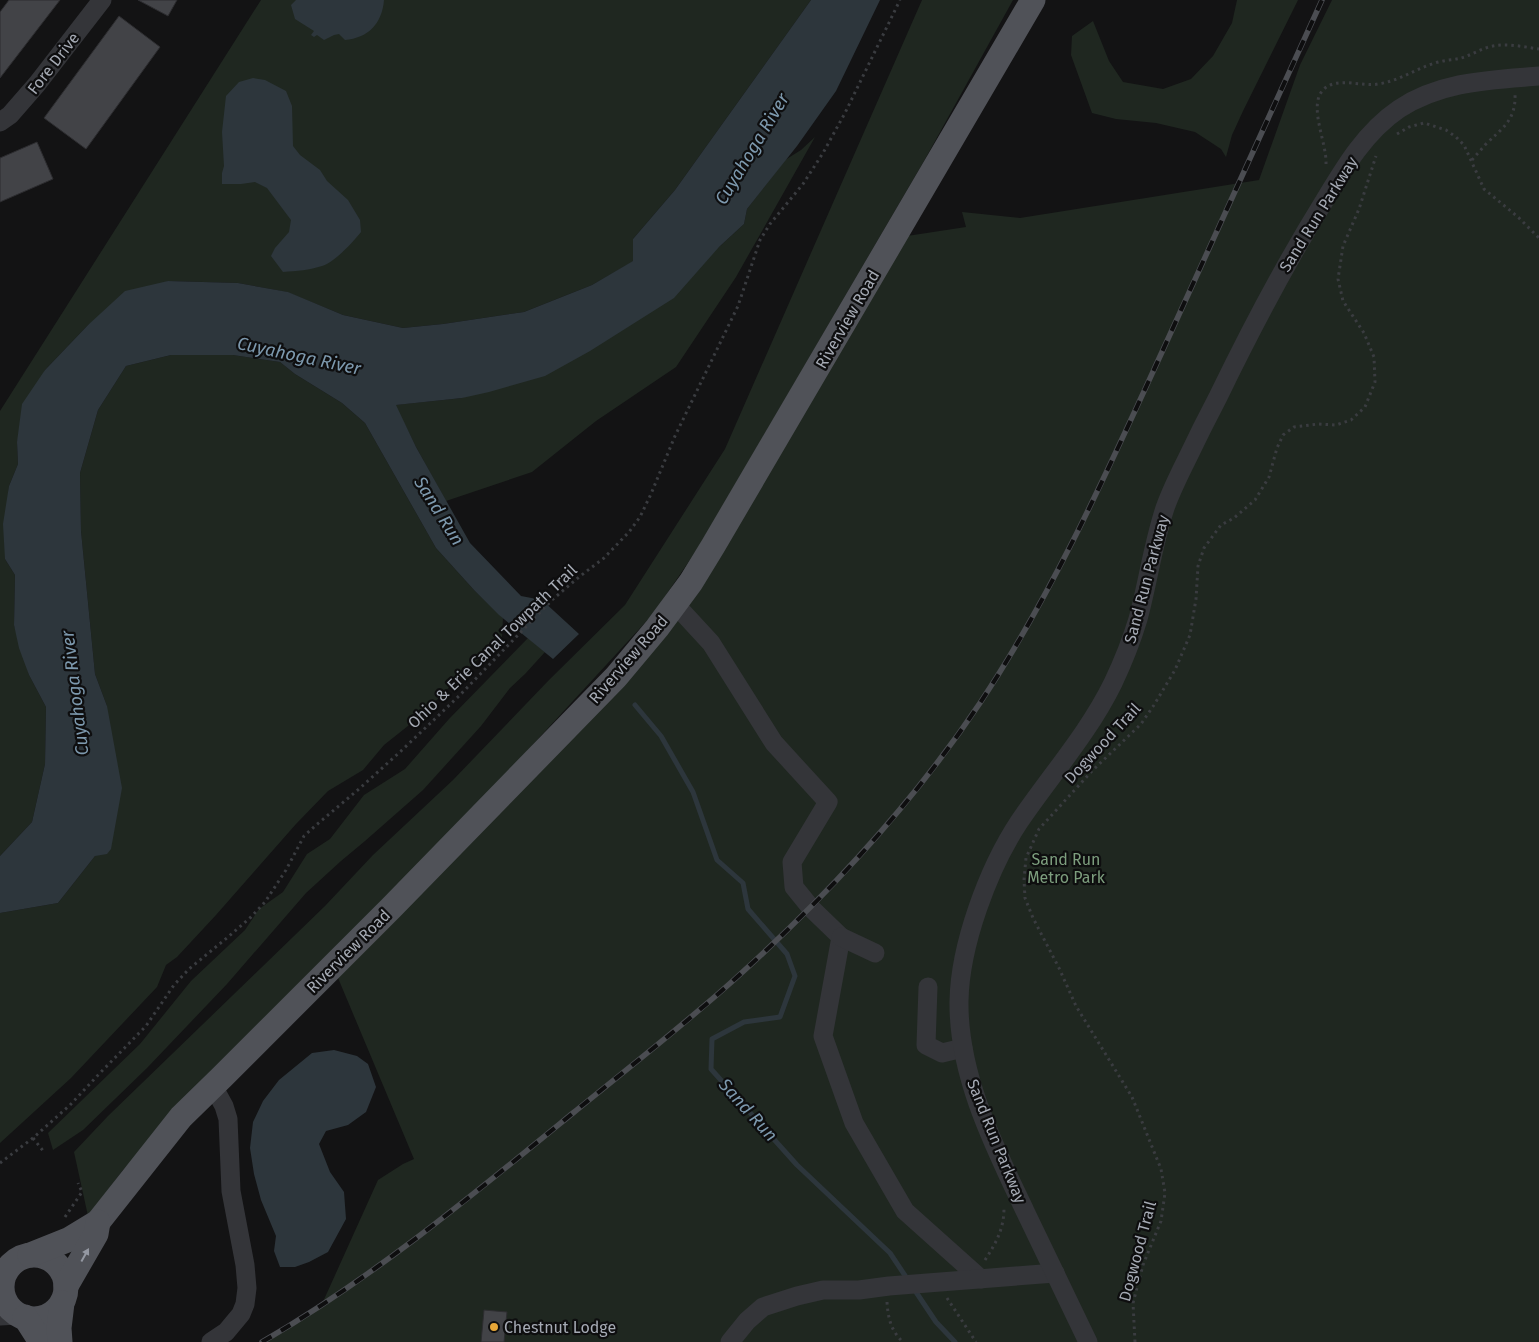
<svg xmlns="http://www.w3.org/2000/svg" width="1539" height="1342" font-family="'Fira Sans',sans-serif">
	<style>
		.green { fill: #1f2720 }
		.water { fill: #2d363c }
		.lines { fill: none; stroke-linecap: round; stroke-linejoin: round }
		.stream { stroke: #2d363c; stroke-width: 5 }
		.building { fill: #424347; stroke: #2d2d30 }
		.path { stroke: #3a3c40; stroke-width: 3; stroke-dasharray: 2.5 4; stroke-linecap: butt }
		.minor { stroke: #343539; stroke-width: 19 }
		.major { stroke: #505258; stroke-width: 25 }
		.rail-casing { stroke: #4b4d52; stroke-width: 5.5 }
		.rail { stroke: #0e0e0f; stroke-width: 4; stroke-dasharray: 11; stroke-linecap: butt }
		.oneway { fill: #9498a2 }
		.poi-dot { fill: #e7a638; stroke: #0e0e0f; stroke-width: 2 }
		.labels { text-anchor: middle; stroke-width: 4.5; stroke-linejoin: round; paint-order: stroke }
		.street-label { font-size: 16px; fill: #a5aab4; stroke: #0e0e0f }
		.park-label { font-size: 16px; fill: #7d9e7e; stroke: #0e0e0f }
		.poi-label { font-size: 16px; fill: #a5aab4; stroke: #0e0e0f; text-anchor: start }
		.water-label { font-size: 18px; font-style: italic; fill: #7d99ae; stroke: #0e0e0f }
	</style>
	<rect width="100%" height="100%" fill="#131314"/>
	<g class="green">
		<polygon points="261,0 811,0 675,190 633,239 634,261 592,285 524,312 443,324 403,328 343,315 287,292 238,283 168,281 88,325 45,370 17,442 18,464 9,486 5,559 15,575 14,625 29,675 46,707 45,764 32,822 0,856 0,411"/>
		<polygon points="922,0 1013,0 924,161 698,548 653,614 515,764 123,1170 88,1216 74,1152 108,1116 325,906 373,855 453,780 549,680 625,605 725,449"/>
		<polygon points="1237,0 1298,0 1243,111 1232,135 1226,157 1221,149 1195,132 1156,123 1116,119 1092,113 1071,55 1072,36 1093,21 1109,61 1123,82 1163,89 1191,79 1213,56 1232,23"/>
		<polygon points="1332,0 1539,0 1539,1342 262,1342 322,1304 378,1180 403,1164 414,1159 333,966 616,677 894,238 966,227 962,212 1020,218 1259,180 1300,65"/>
		<polygon points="815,137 736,277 676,367 596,421 532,472 446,501 416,447 395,405 462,398 719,247 744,224 747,209 785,160 801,150"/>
		<polygon points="171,355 233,355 280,362 295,374 342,403 365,423 436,548 474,590 503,618 502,637 462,674 423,714 384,745 363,770 328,791 296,824 216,915 177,957 166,965 157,987 71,1078 0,1143 0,913 58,903 95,856 107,706 95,674 81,531 80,473 98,410 126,366"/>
		<polygon points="528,638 545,652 525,674 510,688 481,726 423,790 365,841 341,861 306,893 227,984 147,1068 83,1130 53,1150 48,1133 140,1044 191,981 245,930 259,909 283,892 307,854 330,839 364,795 405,769 449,719"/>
	</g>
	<g class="water">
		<path d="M296 0H384C382 24 368 38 345 40L339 34 334 35 324 40 317 35 314 37 311 35 314 31 295 19 291 5Z"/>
		<polygon points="811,0 880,0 836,91 797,146 747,209 744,224 719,247 674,298 590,351 545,376 489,392 462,398 396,405 416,447 470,543 521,596 542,600 579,634 553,659 499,615 474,590 436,548 365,423 342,403 295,374 280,362 233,355 171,355 126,366 98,410 80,473 81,531 95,674 107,706 122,788 111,849 107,854 95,856 58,903 0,913 0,856 32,822 45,764 46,707 29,675 19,648 14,625 15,575 5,559 3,524 9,486 18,464 17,442 22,404 45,370 88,325 125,291 168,281 238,283 288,292 343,315 403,328 443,324 524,312 592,285 633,261 633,239 675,190"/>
		<path d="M253 78 265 80 286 91 292 106 293 146 300 155 320 170 327 181 348 200 360 220 361 232C353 242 335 262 322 266 310 270 296 271 283 272L271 256 275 248 289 232 291 220 267 188 255 182 241 184H222V173L224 166 222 132 226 96 239 82Z"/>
		<polygon points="334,1050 357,1056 368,1064 376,1087 366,1112 348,1125 326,1131 319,1144 330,1172 344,1192 346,1219 328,1252 309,1262 295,1267 280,1267 274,1251 276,1236 261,1200 254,1174 250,1148 253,1122 263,1101 279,1080 312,1053"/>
	</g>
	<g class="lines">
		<g class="stream">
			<polyline points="635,705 661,736 693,792 717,860 743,883 748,909 787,954 795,976 780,1017 744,1022 712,1039 711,1069 797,1165 890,1253 908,1280"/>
			<polyline points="914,1289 936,1322 955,1342"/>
		</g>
	</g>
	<g class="building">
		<polygon points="9,0 60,0 0,78 0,12"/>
		<polygon points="138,0 177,0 168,16"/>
		<polygon points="119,16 160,47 86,149 44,118"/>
		<polygon points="37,142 53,179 0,202 0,158"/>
		<polygon points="484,1310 507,1312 504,1342 481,1342"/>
	</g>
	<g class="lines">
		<g class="path">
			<polyline points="1397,134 1409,127 1424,123 1446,130 1456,137 1464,145 1484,189 1518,217 1539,238"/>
			<path d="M1472 160C1476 155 1481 150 1485 145 1502 128 1516 121 1515 94"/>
			<path d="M1326 164C1327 143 1308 106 1323 90 1336 76 1362 87 1378 84 1399 81 1415 69 1435 63 1444 60 1453 60 1461 58 1472 55 1482 48 1493 46 1508 43 1524 47 1539 49"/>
			<polyline points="33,1138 44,1152"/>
			<polyline points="0,1163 33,1138 70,1105 100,1073 146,1026 174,985 189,969 228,937 251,917 265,902 286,870 304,836 315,826 359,789 401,751 459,696 552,600 579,577 604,558 629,532 640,517 651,494 675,436 738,306 760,240 770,224 803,184 823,153 845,113 900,0"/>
			<polyline points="65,1217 82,1192 78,1183"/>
			<path d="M985 1260C996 1243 1004 1229 1004 1208"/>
			<polyline points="947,1298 976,1342"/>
			<path d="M887 1302C888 1318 891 1331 903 1342"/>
			<polyline points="1135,1342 1133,1303 1143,1265 1161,1221 1165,1193 1161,1169 1132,1097 1076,1006 1059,968 1033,918 1025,898 1024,880 1026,858 1039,829 1092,771 1141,724 1154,705 1175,670 1190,635 1196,599 1198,566 1204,548 1221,525 1234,518 1255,500 1269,477 1277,448 1283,435 1294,427 1318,424 1336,425 1351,420 1365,407 1375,382 1374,357 1364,333 1343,301 1338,279 1343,246 1359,209 1376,156"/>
		</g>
		<g class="minor">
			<polyline points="0,122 10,115 37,84 102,0"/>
			<polyline points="675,604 711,643 774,743 828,802 792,862 794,887 811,908 841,937 823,1036 854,1123 905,1211 981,1279"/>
			<polyline points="841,937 875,953"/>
			<polyline points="928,987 926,1045 942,1053 963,1048"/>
			<polyline points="0,1280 4,1275"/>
			<polyline points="0,1316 18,1315"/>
			<polyline points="211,1342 226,1332 241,1314 245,1304 247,1288 245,1265 231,1191 228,1119 224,1106 213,1086"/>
			<polyline points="730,1342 747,1321 763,1307 797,1296 823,1290 859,1290 889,1286 1055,1273"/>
			<path d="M1088 1342C1067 1298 1046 1255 1025 1211 994 1146 958 1075 959 1001 960 945 988 869 1019 822 1050 776 1088 734 1113 683 1122 664 1132 639 1138 619 1148 582 1153 544 1165 508 1171 491 1179 475 1187 459 1197 438 1207 418 1218 397 1250 331 1284 266 1323 203 1344 168 1365 132 1399 109 1441 81 1491 80 1539 76"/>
		</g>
		<g class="major">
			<circle cx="34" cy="1287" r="32"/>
			<polyline points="30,1255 70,1239 98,1222 181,1117 222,1077 391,908 616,677 657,628 691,582 713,546 1033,0"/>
			<polyline points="66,1286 96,1234 98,1222"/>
			<polyline points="25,1317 41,1342"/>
			<polyline points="60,1342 59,1328 62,1303"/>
		</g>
		<defs>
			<path id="rail" d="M262 1342C374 1277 474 1194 573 1113 628 1068 684 1025 736 978 828 895 911 806 980 703 1053 593 1107 472 1162 352 1215 235 1269 117 1322 0"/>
		</defs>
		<use href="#rail" class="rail-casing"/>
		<use href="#rail" class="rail"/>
	</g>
	<defs><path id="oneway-solid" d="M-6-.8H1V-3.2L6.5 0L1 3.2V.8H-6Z" transform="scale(1.25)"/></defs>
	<use class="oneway" href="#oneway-solid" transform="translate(85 1255) rotate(-61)"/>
	<circle class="poi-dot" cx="494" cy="1327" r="5"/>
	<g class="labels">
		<g class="street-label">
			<text transform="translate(53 63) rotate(-52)" y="6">Fore Drive</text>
			<text transform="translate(1318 214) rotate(-58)" y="6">Sand Run Parkway</text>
			<text transform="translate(847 319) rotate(-60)" y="6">Riverview Road</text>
			<text transform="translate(1146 579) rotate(-75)" y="6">Sand Run Parkway</text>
			<text transform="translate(492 646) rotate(-44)" y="6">Ohio &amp; Erie Canal Towpath Trail</text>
			<text transform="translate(628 659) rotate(-49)" y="6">Riverview Road</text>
			<text transform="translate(1102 743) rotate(-47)" y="6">Dogwood Trail</text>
			<text transform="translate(348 951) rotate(-45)" y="6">Riverview Road</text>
			<text transform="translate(997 1141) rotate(68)" y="6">Sand Run Parkway</text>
			<text transform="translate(1137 1251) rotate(-75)" y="6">Dogwood Trail</text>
		</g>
		<g class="park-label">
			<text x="1066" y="865">Sand Run<tspan x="1066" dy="18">Metro Park</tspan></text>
		</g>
		<g class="poi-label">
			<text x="504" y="1333">Chestnut Lodge</text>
		</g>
		<g class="water-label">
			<text transform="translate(752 149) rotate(-59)" y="6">Cuyahoga River</text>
			<text transform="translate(299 356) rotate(12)" y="6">Cuyahoga River</text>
			<text transform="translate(439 511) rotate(58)" y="6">Sand Run</text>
			<text transform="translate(75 693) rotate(-97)" y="6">Cuyahoga River</text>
			<text transform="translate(748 1110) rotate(48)" y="6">Sand Run</text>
		</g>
	</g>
</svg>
